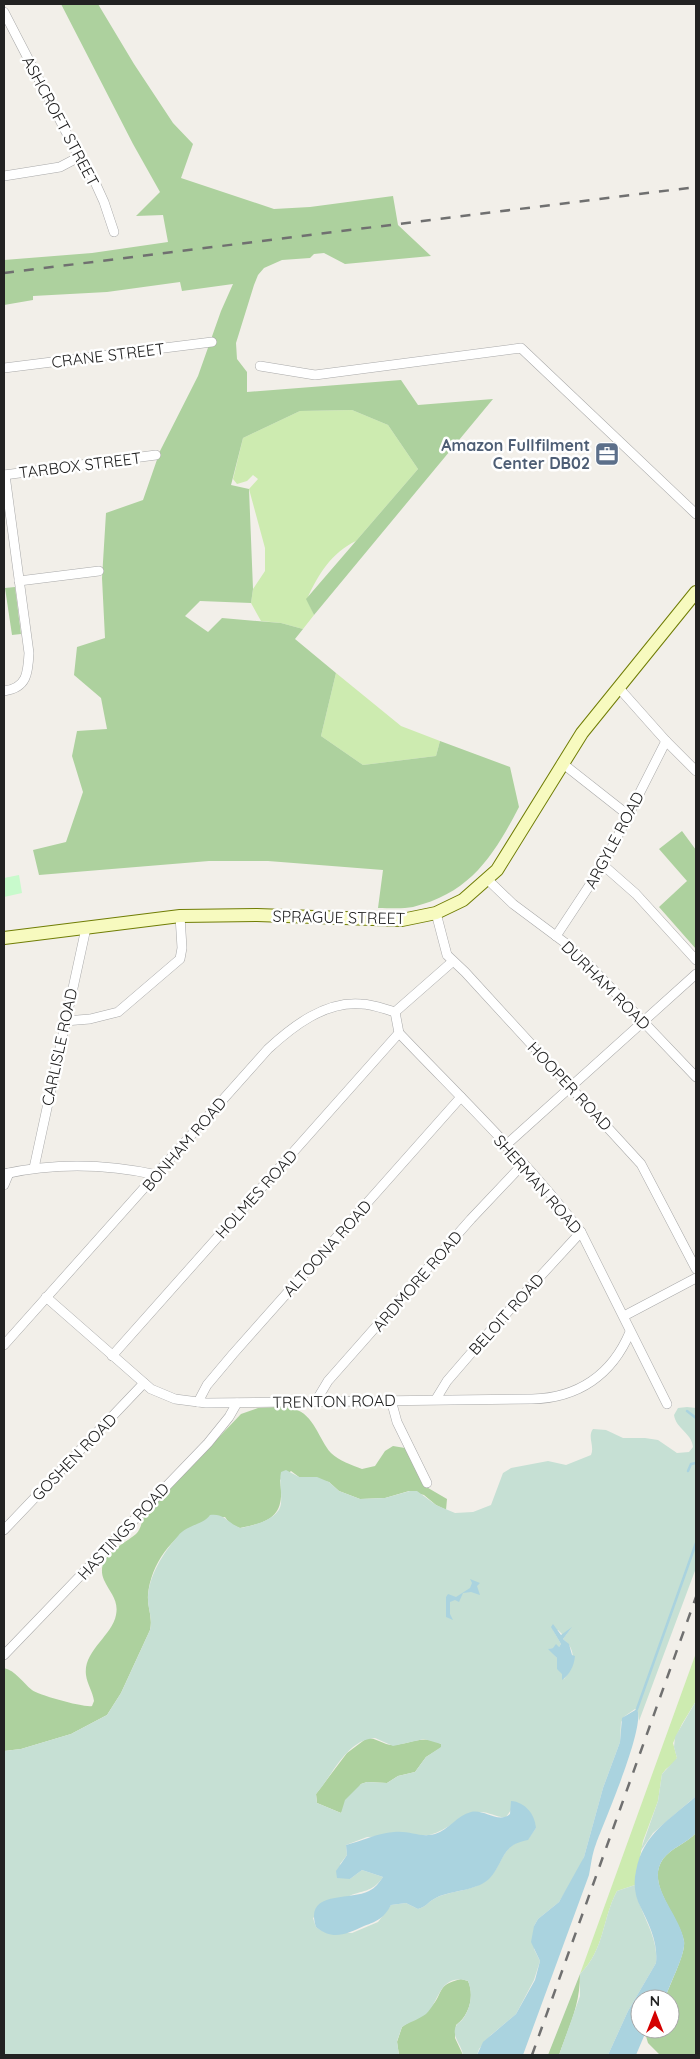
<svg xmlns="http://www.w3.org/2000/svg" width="700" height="2059" font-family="Quicksand,sans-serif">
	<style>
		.grass { fill: #cdebb0 }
		.forest { fill: #add19e }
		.wetland { fill: #c6e0d4; fill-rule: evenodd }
		.park { fill: #c8facc }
		.water { fill: #aad3df }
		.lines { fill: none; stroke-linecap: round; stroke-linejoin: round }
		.stream { stroke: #aad3df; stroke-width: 2.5 }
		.street-casing { stroke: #a9a9a9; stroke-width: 10 }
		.secondary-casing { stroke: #707d05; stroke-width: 14 }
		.street { stroke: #fff; stroke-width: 9 }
		.secondary { stroke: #f7fabf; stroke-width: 12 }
		.rail { stroke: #707070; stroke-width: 2.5; stroke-dasharray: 10 10; stroke-linecap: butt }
		.labels { text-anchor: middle; stroke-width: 5; stroke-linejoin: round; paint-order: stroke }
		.street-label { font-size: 16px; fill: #222; stroke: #fff }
		.service-label { font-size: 16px; font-weight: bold; fill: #4e5e75; stroke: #fff; text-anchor: end }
	</style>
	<rect width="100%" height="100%" fill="#f2efe9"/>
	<g class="grass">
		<path d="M352 410 388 425 418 469 356 541C331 553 318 575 307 599L314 615 303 629 281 623 261 621 251 603 253 589 265 571V548L249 489 258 479 253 475 247 481 237 484 233 479 243 438 300 411Z"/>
		<polygon points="336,673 401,726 440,741 436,756 363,765 321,736"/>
		<path d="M696 1653V1701L682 1724 673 1743 677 1758 675 1762 666 1769 662 1774 658 1801 643 1841 635 1885 617 1891C602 1919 605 1949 580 1974Z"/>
	</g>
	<g class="forest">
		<path d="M61 4H98L134 64 173 123 193 144 181 178 274 209 310 207 393 196 398 225 431 256 345 264 324 253 314 254 310 258 282 260 264 268 258 275 254 285 236 343 237 359 247 372V392L401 380 418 405 493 399 314 615 306 599 418 469 388 425 352 410 300 411 243 438 231 485 249 489 253 589 251 603 200 601 185 616 208 632 222 618 281 623 303 629 295 639 336 673 321 736 363 765 436 756 440 741 510 767 519 807C494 855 471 893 413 907 403 909 389 908 378 908L383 870 268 861H209L39 875 33 850 66 842 83 792 72 756 77 731 107 729 101 698 74 675 77 647 105 638 102 578 106 513 143 500 160 451 198 376 221 311 233 284 182 291 180 282 107 292 33 296V300L4 305V260L92 253 168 242 163 215 136 216 160 192 133 144Z"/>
		<polygon points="15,587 21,634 12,635 5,588"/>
		<polygon points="682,831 696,850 696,949 659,907 687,881 659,849"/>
		<path d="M258 1408C269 1408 283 1406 294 1409 314 1414 319 1440 331 1453 339 1461 352 1465 362 1469L375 1466 385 1451 393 1446 405 1448 418 1470 423 1485 447 1499 446 1510 436 1505 424 1495 409 1491 385 1498 360 1499 339 1491 329 1482 299 1477 291 1471 280 1480C285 1514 273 1522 240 1528L230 1524 225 1517C185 1521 152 1554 148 1595 147 1607 153 1617 150 1630L121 1693 107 1715 71 1734 21 1749 4 1751V1668C16 1671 22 1682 32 1690 38 1695 85 1708 92 1706L94 1701C93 1692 87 1684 86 1675 83 1651 112 1636 116 1615 119 1600 110 1593 104 1580 94 1557 123 1545 136 1534 141 1529 141 1523 144 1517 147 1513 151 1509 154 1505L241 1414Z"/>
		<path d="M367 1738C377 1738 385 1746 394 1745 410 1744 425 1734 441 1744L442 1747 426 1757 415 1772 398 1776 387 1783 367 1782 361 1784 341 1813 317 1803 316 1794 347 1753Z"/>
		<path d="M696 1833V2055H660L648 2043 645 2033 647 2029H670V1999H665C669 1985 686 1954 684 1941 679 1915 645 1884 663 1859 671 1848 687 1843 696 1833Z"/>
		<path d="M580 1974C580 2006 569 2026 559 2055H548Z"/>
		<path d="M461 1979 468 1981C475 1996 469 2016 456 2025L455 2038 463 2055H399L397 2042 402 2027C411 2020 422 2017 431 2007 444 1994 435 1985 461 1979Z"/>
	</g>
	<g class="wetland">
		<path d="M687 1407 696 1408V1568L639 1721 638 1712 635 1709 625 1716 621 1722 620 1742 603 1788 584 1857 578 1871 559 1902 538 1919 534 1926V1949L540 1961 534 1980 516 2014 491 2035 479 2049 477 2055H463C462 2046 453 2038 455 2029 456 2024 459 2023 462 2020 471 2009 473 1993 468 1981 439 1973 440 2002 426 2014 418 2020 409 2022 402 2027L397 2041 399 2055H4V1751L21 1749 71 1734 107 1715 121 1693 150 1630C153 1618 148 1610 148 1599 148 1576 164 1552 178 1536 186 1525 203 1525 210 1515 224 1513 228 1523 240 1528 253 1526 280 1519 281 1503 282 1492 279 1482 281 1472L286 1470 299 1477H317L329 1482 339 1491 360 1499 385 1498 410 1491H417L436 1505 455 1513 473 1512 491 1505 503 1473 511 1468 548 1461 566 1465 591 1455C595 1446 587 1437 593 1429L606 1430 623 1438H645L658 1440 677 1453 689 1452 693 1447C692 1433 676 1429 674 1415L678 1408ZM571 1628 563 1639C577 1649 575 1667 564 1679L557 1658 549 1649 559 1647 561 1644 553 1630H558L563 1635ZM375 1738 393 1746 424 1739 441 1744V1747L426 1757 415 1772 398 1776 387 1783 367 1782 361 1784 345 1800 341 1813 317 1803 316 1794C333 1775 346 1740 375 1738ZM511 1810 536 1828 528 1839C500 1845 505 1862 489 1878 475 1892 449 1890 434 1899 428 1902 426 1907 418 1909L406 1903 391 1905 378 1922 352 1933 322 1931 316 1927 313 1918C324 1911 335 1903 347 1897 363 1889 371 1894 383 1877L362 1870 350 1879 340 1864 347 1855 346 1845 367 1837 429 1835C448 1831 460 1814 479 1812 488 1811 497 1818 506 1817Z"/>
		<polygon points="696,1701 696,1796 653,1833 640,1852 658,1801 662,1774 677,1758 674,1747 675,1737"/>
		<path d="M635 1885C638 1913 659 1934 656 1963L628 2011 608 2055H559L580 1996V1974C605 1949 602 1919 617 1891Z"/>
	</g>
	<polygon class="park" points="19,875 22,893 4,897 4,878"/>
	<g class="water">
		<polygon points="470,1579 480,1583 477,1586 480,1595 471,1592 463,1593 459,1602 455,1600 450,1602 450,1614 453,1620 446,1617 446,1597 448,1594 456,1597 470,1588 472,1583"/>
		<path d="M553 1624 561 1635 572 1627 563 1639 569 1644 572 1655 575 1656C574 1666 570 1674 562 1680V1674L557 1669V1658L548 1649 553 1648 556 1644 559 1647 561 1644 551 1627Z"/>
		<path d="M637 1709C646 1726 604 1822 596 1844 592 1854 591 1865 589 1875L523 2055H477L483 2042 516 2014 535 1980 540 1961 531 1942 534 1926 538 1919 559 1902 584 1857 603 1788 620 1742 622 1718Z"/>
		<path d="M696 1796V1833C687 1843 671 1848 663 1859 645 1885 680 1914 684 1941 686 1955 669 1984 665 1999H640V2029H647L636 2055H608L628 2011 656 1963C658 1943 650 1926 641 1908 635 1897 633 1884 636 1871 643 1833 670 1820 696 1796Z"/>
		<path d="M511 1801C525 1802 535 1814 536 1828L528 1840C500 1845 505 1862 489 1879 475 1892 448 1890 434 1899 428 1902 426 1907 418 1909L406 1903 391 1905C384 1918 378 1921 364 1926 346 1934 333 1941 316 1927 304 1890 349 1901 369 1891 375 1888 379 1883 383 1877L362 1870 350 1879 337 1878 336 1871 347 1855 346 1845C362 1841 377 1833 394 1832 409 1830 420 1838 435 1834 449 1830 457 1815 471 1812 485 1809 498 1824 510 1814Z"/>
	</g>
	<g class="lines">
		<g class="stream">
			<polyline points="687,1411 696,1418"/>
			<polyline points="688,1471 691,1464 696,1463"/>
			<polyline points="637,1709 696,1543"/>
		</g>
		<defs>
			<g id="street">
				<polyline points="4,12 79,157 94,180 104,202 114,232"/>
				<polyline points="4,176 60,167 79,157"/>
				<polyline points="260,366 315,375 521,348 696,514"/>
				<polyline points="4,368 212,342"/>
				<polyline points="4,475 156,455"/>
				<polyline points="19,581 99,571"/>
				<polyline points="618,687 666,741 696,771"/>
				<path d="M4 691C27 688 28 673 29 653L5 475"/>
				<polyline points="562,763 628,815"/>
				<polyline points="603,865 636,894 696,960"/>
				<polyline points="488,880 513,904 568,945 591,967 696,1077"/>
				<polyline points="436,913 447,955 465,972 641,1164 696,1269"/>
				<polyline points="556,936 603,865 666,741"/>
				<path d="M395 1012 399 1033C461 1098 527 1161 581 1232L667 1404"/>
				<polyline points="395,1012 452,962"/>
				<polyline points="65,1021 90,1019 118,1012 180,959 182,948 180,916"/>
				<polyline points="505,1146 696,974"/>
				<polyline points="34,1168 86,928"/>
				<path d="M4 1174C54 1163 107 1164 157 1175"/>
				<polyline points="4,1185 9,1173"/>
				<path d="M46 1297 151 1389 175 1399 206 1403 532 1399C578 1398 612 1375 630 1332"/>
				<polyline points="624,1316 696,1278"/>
				<path d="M4 1345 268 1049C293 1026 325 1001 361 1004 372 1004 384 1009 395 1012"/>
				<polyline points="112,1356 399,1033"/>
				<polyline points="436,1399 447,1381 491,1330 581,1232"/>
				<polyline points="391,1400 397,1422 427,1483"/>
				<polyline points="316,1401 328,1381 471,1219 523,1164"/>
				<polyline points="198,1402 207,1385 233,1354 461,1097"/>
				<polyline points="4,1530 144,1383"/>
				<polyline points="4,1655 208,1443 229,1417 237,1403"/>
			</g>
			<polyline id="secondary" points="4,938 180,916 257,915 402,920 436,913 463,900 497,870 582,733 696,592"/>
		</defs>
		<use href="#street" class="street-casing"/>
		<use href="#secondary" class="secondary-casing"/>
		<use href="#street" class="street"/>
		<use href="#secondary" class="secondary"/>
		<g class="rail">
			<polyline points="4,273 696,187"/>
			<polyline points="532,2055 696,1597"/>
		</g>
	</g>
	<defs>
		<symbol id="office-square" viewBox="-11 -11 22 22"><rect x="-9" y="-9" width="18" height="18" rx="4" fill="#5c6f8a" stroke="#fff"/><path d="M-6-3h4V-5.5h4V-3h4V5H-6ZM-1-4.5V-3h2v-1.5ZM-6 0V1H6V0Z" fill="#fff"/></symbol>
	</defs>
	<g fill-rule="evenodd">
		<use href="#office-square" x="593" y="440" width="28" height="28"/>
	</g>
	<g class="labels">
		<g class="street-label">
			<text transform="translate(61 121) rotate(62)" y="6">ASHCROFT STREET</text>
			<text transform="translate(108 355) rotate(-7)" y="6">CRANE STREET</text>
			<text transform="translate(80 465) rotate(-7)" y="6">TARBOX STREET</text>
			<text transform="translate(614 840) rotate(-62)" y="6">ARGYLE ROAD</text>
			<text transform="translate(339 917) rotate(1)" y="6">SPRAGUE STREET</text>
			<text transform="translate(606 985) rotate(45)" y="6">DURHAM ROAD</text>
			<text transform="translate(59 1047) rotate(-78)" y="6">CARLISLE ROAD</text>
			<text transform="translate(570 1086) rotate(47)" y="6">HOOPER ROAD</text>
			<text transform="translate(184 1144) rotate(-49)" y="6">BONHAM ROAD</text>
			<text transform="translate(538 1184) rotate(49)" y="6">SHERMAN ROAD</text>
			<text transform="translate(256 1194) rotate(-48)" y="6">HOLMES ROAD</text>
			<text transform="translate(327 1248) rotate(-48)" y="6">ALTOONA ROAD</text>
			<text transform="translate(417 1281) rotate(-49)" y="6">ARDMORE ROAD</text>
			<text transform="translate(506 1314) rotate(-48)" y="6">BELOIT ROAD</text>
			<text transform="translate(334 1401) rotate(-1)" y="6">TRENTON ROAD</text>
			<text transform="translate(74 1457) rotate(-46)" y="6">GOSHEN ROAD</text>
			<text transform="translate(123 1531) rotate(-47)" y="6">HASTINGS ROAD</text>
		</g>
		<g class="service-label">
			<text x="590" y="451">Amazon Fullfilment<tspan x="590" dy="18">Center DB02</tspan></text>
		</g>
	</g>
	<rect width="700" height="2059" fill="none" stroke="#222222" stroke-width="10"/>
	<g transform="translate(655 2014)"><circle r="24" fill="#ffffff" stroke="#a7a7a7"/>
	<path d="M0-4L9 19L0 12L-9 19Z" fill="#d40000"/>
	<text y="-8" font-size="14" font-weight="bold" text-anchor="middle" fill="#222222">N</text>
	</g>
</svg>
